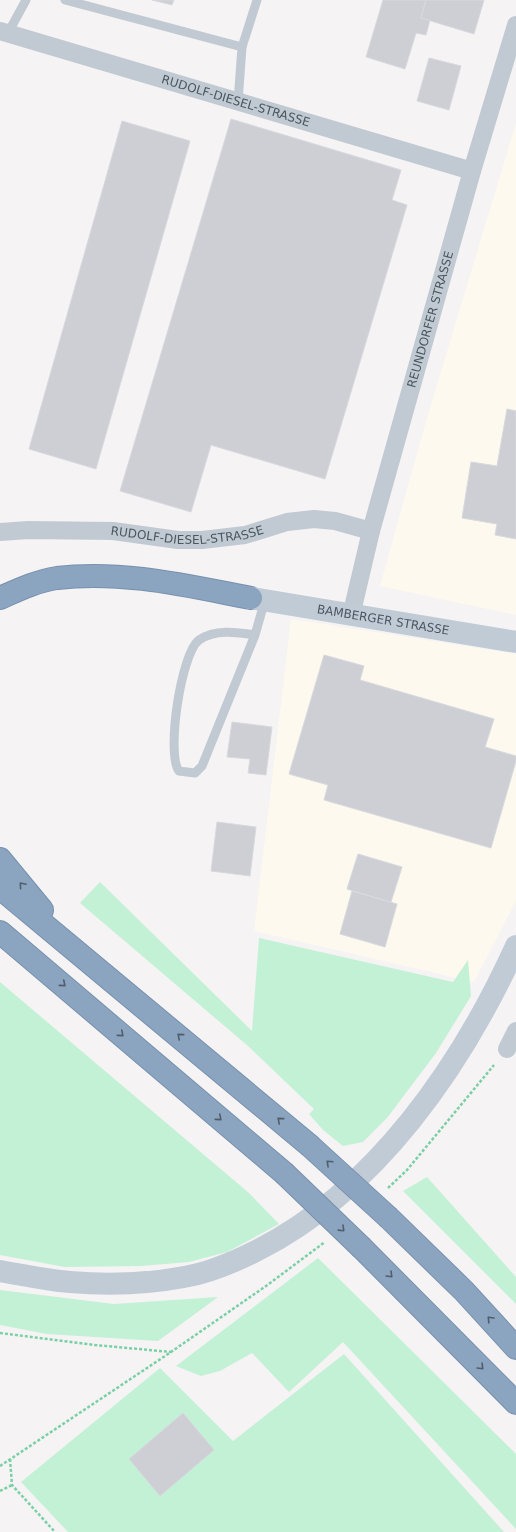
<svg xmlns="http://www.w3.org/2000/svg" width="516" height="1532" font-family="'DejaVu Sans',sans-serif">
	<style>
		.commercial { fill: #fdf9ef }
		.green { fill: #c3f1d5 }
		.building { fill: #cdcfd5; stroke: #d7d9de }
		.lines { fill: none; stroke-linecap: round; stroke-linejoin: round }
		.highway-casing { stroke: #7690ad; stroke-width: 24 }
		.path { stroke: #7ad0a6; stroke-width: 2.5; stroke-dasharray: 3 2; stroke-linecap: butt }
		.lane { stroke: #c1cad2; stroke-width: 9 }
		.street { stroke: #c1cad2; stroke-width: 18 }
		.secondary { stroke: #c1cbd6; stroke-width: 22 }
		.highway { stroke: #8ba5c1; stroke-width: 22 }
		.highway-bridge-casing { stroke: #7690ad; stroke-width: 24; stroke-linecap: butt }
		.highway-bridge { stroke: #8ba5c1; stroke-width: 22 }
		.oneway { stroke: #505e6b }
		.labels { text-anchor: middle; stroke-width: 4; stroke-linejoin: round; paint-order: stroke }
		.street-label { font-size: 12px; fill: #4a5661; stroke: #fff }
	</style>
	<rect width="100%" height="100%" fill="#f5f3f3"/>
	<g class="commercial">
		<polygon points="516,123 516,615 380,586 427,418"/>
		<polygon points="291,619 516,654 516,901 474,982 254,931"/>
	</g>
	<g class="green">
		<polygon points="100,882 252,1031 259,938 453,982 468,960 471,996 436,1053 387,1118 363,1142 343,1146 323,1130 309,1114 314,1109 248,1046 80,903"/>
		<polygon points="0,982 249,1193 279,1224 227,1252 189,1262 141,1266 65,1267 0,1255"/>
		<polygon points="427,1177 516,1277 516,1304 403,1191"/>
		<polygon points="318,1258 516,1454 516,1529 343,1342 289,1392 252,1353 220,1371 201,1376 176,1366"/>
		<polygon points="0,1290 114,1304 218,1297 158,1341 47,1334 0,1325"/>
		<polygon points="344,1354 504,1532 68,1532 21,1482 160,1368 233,1441"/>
	</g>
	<g class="building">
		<polygon points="152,0 174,0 172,5"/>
		<polygon points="383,0 426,0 421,18 430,20 426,35 416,33 405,69 366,57"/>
		<polygon points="426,0 484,0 474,34 421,18"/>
		<polygon points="429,58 461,66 449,110 417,101"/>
		<polygon points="231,119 401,170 392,200 407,205 325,479 211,445 191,512 120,491"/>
		<polygon points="122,121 190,141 96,469 29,449"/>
		<polygon points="507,409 516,411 516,539 495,535 497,524 462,518 471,462 497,466"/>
		<polygon points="324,655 364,666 360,680 494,719 485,747 516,756 516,761 491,848 324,800 328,785 289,774"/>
		<polygon points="232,722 272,727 266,775 248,773 250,759 227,757"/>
		<polygon points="217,822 256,827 250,876 211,871"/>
		<polygon points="358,854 402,867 391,902 347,889"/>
		<polygon points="352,891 397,904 385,947 340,934"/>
		<polygon points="183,1413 214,1450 160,1496 129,1459"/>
	</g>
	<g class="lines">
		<defs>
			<g id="highway">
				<path d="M0 598C18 590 37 581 57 578 122 570 188 586 251 598"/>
				<polyline points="0,859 42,910"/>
				<polyline points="0,888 309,1145"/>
				<polyline points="0,932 284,1173"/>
				<polyline points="389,1218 464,1291 516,1348"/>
				<polyline points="362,1248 516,1403"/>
			</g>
		</defs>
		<use href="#highway" class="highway-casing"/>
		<g class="path">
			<polyline points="388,1188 407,1170 494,1065"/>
			<polyline points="0,1333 95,1345 171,1352"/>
			<polyline points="10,1459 12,1485 55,1532"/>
			<polyline points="0,1466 171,1352 266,1286 325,1242"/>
			<polyline points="0,1491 12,1485"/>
		</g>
		<g class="lane">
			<polyline points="65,0 242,47 238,102"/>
			<polyline points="8,33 26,0"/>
			<polyline points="242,47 257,0"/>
			<path d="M255 635C236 632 215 629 199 640 181 653 166 754 179 771L195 773 202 766 255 635 265 600"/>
		</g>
		<g class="street">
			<path id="s1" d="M0 31 472 171"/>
			<path id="s2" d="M0 532 28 530 113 531 178 540H202L245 535 287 522 314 519 335 521 371 531"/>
			<path id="s3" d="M351 616 371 531 472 171 516 25"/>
			<polyline points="507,1049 516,1031"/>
		</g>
		<g class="secondary">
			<path id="s4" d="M251 598 516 642"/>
			<path d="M0 1271C23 1275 47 1280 70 1282 107 1285 147 1284 184 1277 209 1273 234 1262 256 1251 376 1191 462 1065 516 946"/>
		</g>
		<use href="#highway" class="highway"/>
		<defs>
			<g id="highway-bridge">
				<polyline points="309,1145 389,1218"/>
				<polyline points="284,1173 362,1248"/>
			</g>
		</defs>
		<use href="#highway-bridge" class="highway-bridge-casing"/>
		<use href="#highway-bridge" class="highway-bridge"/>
	</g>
	<defs><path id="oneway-chevron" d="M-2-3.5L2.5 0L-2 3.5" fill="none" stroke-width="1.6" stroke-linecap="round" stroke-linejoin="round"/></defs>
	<g class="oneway">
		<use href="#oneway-chevron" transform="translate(22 885) rotate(-130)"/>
		<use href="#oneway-chevron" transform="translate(63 984) rotate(40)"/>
		<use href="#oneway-chevron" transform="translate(121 1034) rotate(41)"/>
		<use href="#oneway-chevron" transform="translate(180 1036) rotate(-140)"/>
		<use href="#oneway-chevron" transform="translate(219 1118) rotate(41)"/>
		<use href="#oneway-chevron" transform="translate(280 1120) rotate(-140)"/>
		<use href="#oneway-chevron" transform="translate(329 1163) rotate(-137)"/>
		<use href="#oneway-chevron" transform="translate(342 1229) rotate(44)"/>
		<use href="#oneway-chevron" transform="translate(390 1275) rotate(45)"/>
		<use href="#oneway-chevron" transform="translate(490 1319) rotate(-133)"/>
		<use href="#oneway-chevron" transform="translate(481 1367) rotate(46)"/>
	</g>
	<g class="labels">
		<g class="street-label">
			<text dy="4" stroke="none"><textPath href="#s1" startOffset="246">RUDOLF-DIESEL-STRASSE</textPath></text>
			<text dy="4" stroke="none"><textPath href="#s3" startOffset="307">REUNDORFER STRASSE</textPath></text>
			<text dy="4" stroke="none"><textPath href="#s2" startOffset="188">RUDOLF-DIESEL-STRASSE</textPath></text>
			<text dy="4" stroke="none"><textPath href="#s4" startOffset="134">BAMBERGER STRASSE</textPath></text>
		</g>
	</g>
</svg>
